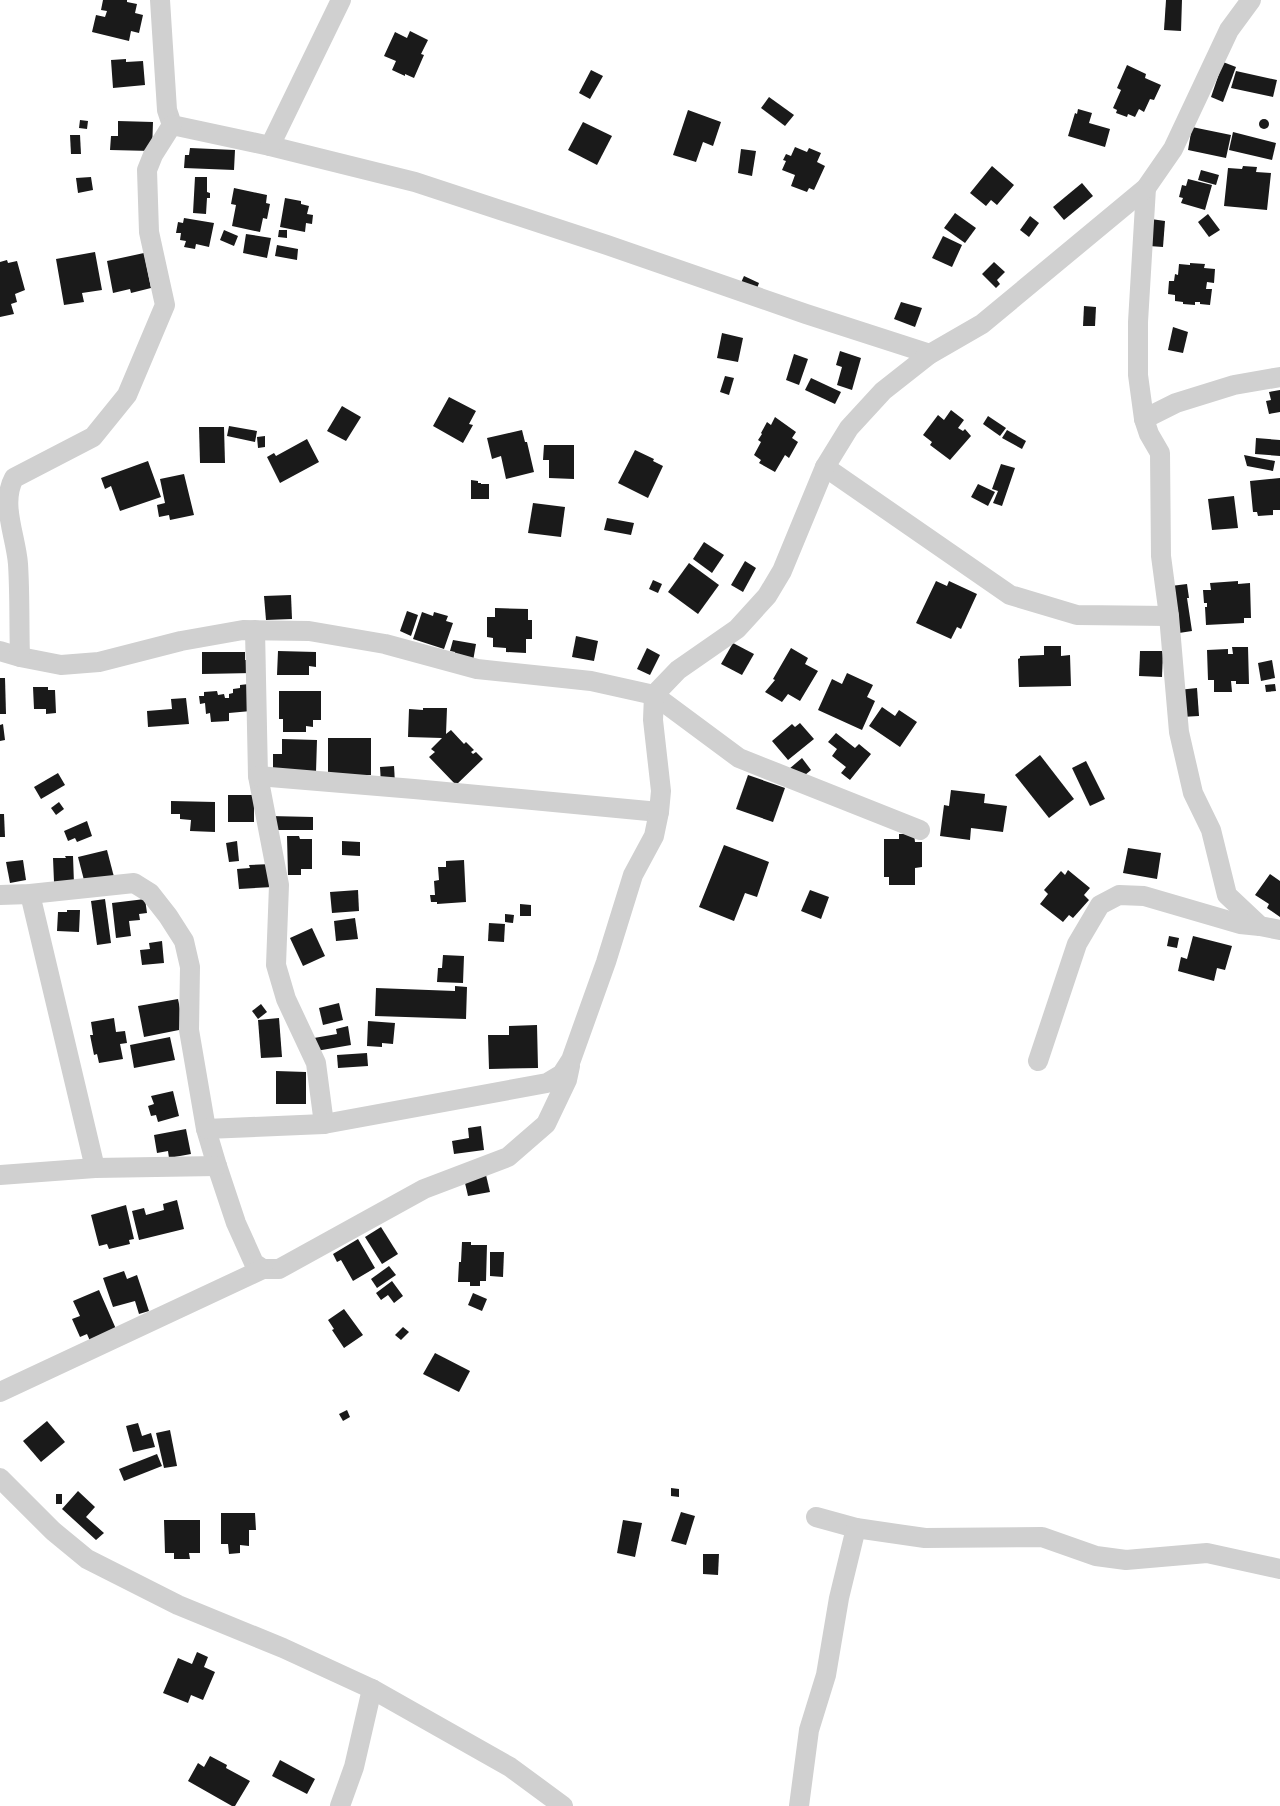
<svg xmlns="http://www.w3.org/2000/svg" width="1280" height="1806" font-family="'Fira Sans',sans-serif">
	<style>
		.building { fill: #1a1a1a }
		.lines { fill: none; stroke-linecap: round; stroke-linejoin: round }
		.minor { stroke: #d0d0d0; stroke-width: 20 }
	</style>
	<rect width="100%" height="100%" fill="#fff"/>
	<g class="building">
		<polygon points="103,0 127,0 127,2 137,4 135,13 143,15 139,33 131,31 129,41 92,32 96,15 105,17 107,11 101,10"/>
		<polygon points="1166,0 1182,0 1181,31 1164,30"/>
		<polygon points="410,31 428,40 421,54 424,55 414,78 405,74 405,76 392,70 396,61 384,56 395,32 407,38"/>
		<polygon points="126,59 126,62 143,61 145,85 113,88 111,60"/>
		<polygon points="1223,62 1236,67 1223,102 1211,97"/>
		<polygon points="1127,65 1146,74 1145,78 1161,85 1154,100 1150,99 1144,112 1139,109 1135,117 1128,114 1127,117 1116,113 1117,110 1113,108 1121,90 1117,88"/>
		<polygon points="591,70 603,76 590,99 579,93"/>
		<polygon points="1236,71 1277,80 1273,97 1231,88"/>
		<polygon points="769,97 794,115 785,126 761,108"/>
		<polygon points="1078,109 1092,113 1089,123 1110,129 1105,147 1068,136 1075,113 1077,114"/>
		<polygon points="688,110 721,122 713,146 703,142 696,162 673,155"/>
		<circle cx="1264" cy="124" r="5"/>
		<polygon points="80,120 88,121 87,129 79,128"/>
		<polygon points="118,121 153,122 152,151 110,150 111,136 118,136"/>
		<polygon points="583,122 612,136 597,165 568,150"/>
		<polygon points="1192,127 1231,135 1226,158 1188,150"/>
		<polygon points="1233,132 1276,143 1272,160 1229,150"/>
		<polygon points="70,135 80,135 81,154 71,154"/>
		<polygon points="795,147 807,152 809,148 821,153 817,162 825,166 814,190 809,188 807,192 791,186 795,175 782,170 786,161 783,160 786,154 791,156"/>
		<polygon points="190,148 235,150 234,170 184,168 185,155 189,155"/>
		<polygon points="741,149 756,151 752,176 738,173"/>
		<polygon points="992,166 1014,185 997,205 991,200 986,206 970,193"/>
		<polygon points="1243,166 1257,167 1256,172 1271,173 1267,210 1224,206 1228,168 1242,169"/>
		<polygon points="1201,170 1219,175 1216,185 1198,180"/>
		<polygon points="91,177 93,190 78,193 76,178"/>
		<polygon points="195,177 207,177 207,192 210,193 210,198 207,198 206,214 193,213"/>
		<polygon points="1188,179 1212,185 1205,210 1181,203 1183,198 1179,197 1182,185 1186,186"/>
		<polygon points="1082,183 1093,196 1064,220 1053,207"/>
		<polygon points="234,188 267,195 266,203 270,204 267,219 263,218 260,232 232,226 236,205 231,204"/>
		<polygon points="285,198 301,201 301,204 309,206 307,214 313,215 312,224 306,223 305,232 280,227"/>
		<polygon points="955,213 976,228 965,243 944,228"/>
		<polygon points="1208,214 1220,230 1209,237 1198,222"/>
		<polygon points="1030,216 1039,223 1029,237 1020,230"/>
		<polygon points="184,218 214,223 209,247 196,244 195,249 184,247 186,241 180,240 181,233 176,233 178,222 183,223"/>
		<polygon points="1151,219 1165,221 1163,247 1149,246"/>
		<polygon points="224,230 238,236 234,246 220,240"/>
		<polygon points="279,230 287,230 287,238 278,237"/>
		<polygon points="246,234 271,238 267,258 243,253"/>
		<polygon points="943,236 962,245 952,267 932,258"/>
		<polygon points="277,245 298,249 297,260 275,256"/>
		<polygon points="95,252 102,290 82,293 84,302 64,305 56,259"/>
		<polygon points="144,253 151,288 131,293 130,289 113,293 107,261"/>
		<polygon points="7,260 8,263 17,261 25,290 15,294 17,302 11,304 14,314 0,317 0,262"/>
		<polygon points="994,262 1005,272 997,280 1000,284 996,288 982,274"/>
		<polygon points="1190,263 1205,264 1204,268 1215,269 1214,283 1207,282 1206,289 1212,289 1210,305 1200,304 1200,302 1195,302 1195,305 1183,304 1183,302 1175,301 1175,295 1168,294 1169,281 1174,281 1175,274 1178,275 1179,264 1190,265"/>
		<polygon points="744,276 759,283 756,291 739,287"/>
		<polygon points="901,302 922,308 915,327 894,319"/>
		<polygon points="1084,306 1096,307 1095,326 1083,326"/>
		<polygon points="1173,327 1188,332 1183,353 1168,350"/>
		<polygon points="722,333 743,338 738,362 717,358"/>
		<polygon points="840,351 861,358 852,390 837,385 842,367 836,365"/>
		<polygon points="794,354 808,359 799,385 786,380"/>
		<polygon points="725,376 734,378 729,395 720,392"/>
		<polygon points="811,378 841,392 835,404 805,390"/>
		<polygon points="1280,390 1280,412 1269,414 1266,401 1271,400 1269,392"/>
		<polygon points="449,397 476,411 469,424 473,425 463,443 433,426"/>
		<polygon points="342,406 361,417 346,441 327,431"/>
		<polygon points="951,410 964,420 958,428 963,431 965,429 971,436 950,460 930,445 932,442 923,435 938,415 944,420"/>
		<polygon points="988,416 1006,428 1000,436 983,424"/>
		<polygon points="775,417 796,432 792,438 798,442 789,458 785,455 775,472 759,463 761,460 754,455 761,442 758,440 762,434 761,433 767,422 771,425"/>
		<polygon points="229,426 257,431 255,442 227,436"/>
		<polygon points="199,427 224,427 225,463 200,463"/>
		<polygon points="522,430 525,442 527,442 534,472 506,479 501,456 492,459 487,438"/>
		<polygon points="1007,430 1026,441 1022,449 1002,438"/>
		<polygon points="265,436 265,447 258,448 257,437"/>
		<polygon points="1256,438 1280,440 1280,456 1255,454"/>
		<polygon points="307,439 319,462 280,483 267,457 274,453 276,456"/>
		<polygon points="544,445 574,445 574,479 549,478 549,460 543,460"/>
		<polygon points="635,450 654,459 653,461 663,466 648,498 618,483"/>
		<polygon points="1244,455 1275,461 1273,471 1247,466"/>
		<polygon points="148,461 161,497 120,511 111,486 105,489 101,478"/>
		<polygon points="1001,464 1015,468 1002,506 993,503 998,491 992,489"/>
		<polygon points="184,474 194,515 170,520 169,515 159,517 157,505 165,503 160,479"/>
		<polygon points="1280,478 1280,510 1273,510 1273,515 1258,516 1257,512 1253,512 1250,481"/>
		<polygon points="471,480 478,481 478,483 481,483 481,484 489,484 489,499 471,499"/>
		<polygon points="978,484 995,492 988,506 971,497"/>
		<polygon points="1234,496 1238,528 1212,530 1208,499"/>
		<polygon points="533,503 565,507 561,537 528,533"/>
		<polygon points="607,518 634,523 631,535 604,530"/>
		<polygon points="704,542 724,555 712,573 693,559"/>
		<polygon points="745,561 756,568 743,592 731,585"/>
		<polygon points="689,563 719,585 698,614 668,592"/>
		<polygon points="653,580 662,584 658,593 649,589"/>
		<polygon points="936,581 947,586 949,581 977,594 961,629 957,627 951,639 916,623"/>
		<polygon points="1238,581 1238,584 1250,583 1251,618 1244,618 1244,623 1206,625 1205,607 1207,607 1207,603 1204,603 1203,590 1211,590 1210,583"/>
		<polygon points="1187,584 1189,598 1187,598 1192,631 1179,633 1171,586"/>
		<polygon points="291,595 292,619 266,620 264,596"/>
		<polygon points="495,608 528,609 528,620 532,620 532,639 526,639 526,653 506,652 506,648 493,647 493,638 487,637 487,617 495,617"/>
		<polygon points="407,611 418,615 411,636 400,631"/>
		<polygon points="422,612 433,616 434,612 448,616 446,621 453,623 444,649 413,639"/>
		<polygon points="576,636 598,641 594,661 572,657"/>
		<polygon points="453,640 476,644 473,661 454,657 455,652 450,651"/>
		<polygon points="733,643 754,654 742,675 721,664"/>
		<polygon points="1044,646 1061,646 1061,656 1070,655 1071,686 1019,687 1018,659 1020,658 1020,656 1044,655"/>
		<polygon points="1232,647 1248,647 1249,684 1236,684 1236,681 1231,681 1232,692 1214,692 1214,680 1208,680 1207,650 1228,649 1228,654 1233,654"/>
		<polygon points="647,648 660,655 650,675 637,669"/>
		<polygon points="791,648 808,658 805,664 818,671 800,701 788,694 782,702 765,692 775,680 773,679"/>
		<polygon points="278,651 316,652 316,667 309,666 309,675 277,675"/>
		<polygon points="1140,651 1163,651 1162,677 1139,676"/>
		<polygon points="202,652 245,652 245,660 253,660 253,673 202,674"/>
		<polygon points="1272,660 1275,678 1261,681 1258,663"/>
		<polygon points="847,673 873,685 867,697 875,701 862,730 818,710 832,679 842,684"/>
		<polygon points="0,678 5,678 6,714 0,714"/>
		<polygon points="249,684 251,711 229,713 229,721 211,722 210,713 206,714 205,703 200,704 199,696 204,696 204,692 217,691 218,695 224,694 225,698 229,698 229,694 233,693 233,689 240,688 240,685"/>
		<polygon points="1275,684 1276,691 1266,692 1265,685"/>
		<polygon points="33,687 48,687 48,690 55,690 56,713 46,714 46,709 34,709"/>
		<polygon points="1197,688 1199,716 1181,717 1178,690"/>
		<polygon points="279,691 321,691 321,720 313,720 313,727 306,726 306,732 283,732 283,719 279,719"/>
		<polygon points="186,698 189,724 148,727 147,711 172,709 171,699"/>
		<polygon points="882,707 895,716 899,710 917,722 900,747 869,726"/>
		<polygon points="423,708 447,708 446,734 451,730 464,744 466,742 474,750 471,752 473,754 476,752 483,759 456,785 429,757 435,752 431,749 442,738 408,737 409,709 423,710"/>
		<polygon points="800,723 814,739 788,760 772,741 792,724 795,727"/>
		<polygon points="3,724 5,740 0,741 0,725"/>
		<polygon points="836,733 855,748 859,744 871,754 850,780 841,773 846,767 832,756 837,749 828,742"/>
		<rect x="328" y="738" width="43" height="37"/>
		<polygon points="282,739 317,740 316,772 273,772 273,754 282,754"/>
		<polygon points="1040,755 1074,799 1049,818 1015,775"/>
		<polygon points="802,758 811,770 799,780 789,769"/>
		<polygon points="1086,761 1105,799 1090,806 1072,768"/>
		<polygon points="394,766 395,783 381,784 380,767"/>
		<polygon points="58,773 65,785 41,799 34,787"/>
		<polygon points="748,775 785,788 773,822 736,809"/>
		<polygon points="951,790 985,794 984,803 1007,806 1003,832 971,828 970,840 940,836 944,805 949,806"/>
		<rect x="228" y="795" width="26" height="27"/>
		<polygon points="171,801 215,802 215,832 190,831 191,820 180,819 180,814 171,814"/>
		<polygon points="59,802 64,809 56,815 51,808"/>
		<polygon points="0,814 4,814 5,837 0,837"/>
		<polygon points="270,816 313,817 313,830 270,830"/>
		<polygon points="87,821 92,836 77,842 75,838 68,841 64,831"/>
		<polygon points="899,834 914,834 915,842 922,842 922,867 915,868 915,885 889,885 889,877 884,877 884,839 899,839"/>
		<polygon points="287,836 299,836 300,839 312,839 312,869 301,869 301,875 288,875"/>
		<polygon points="237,841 239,861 229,862 226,843"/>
		<polygon points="342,841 360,842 360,856 342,855"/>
		<polygon points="724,845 769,862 757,897 745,893 734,921 699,907"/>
		<polygon points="1128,848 1161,853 1157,879 1123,873"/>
		<polygon points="107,850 114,877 85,884 78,857"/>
		<polygon points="65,856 73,856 74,884 54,882 53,858 66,858"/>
		<polygon points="23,860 26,880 10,883 6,862"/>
		<polygon points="464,860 466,902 437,904 437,902 431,902 430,895 435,895 434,881 439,880 438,867 446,867 446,861"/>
		<polygon points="272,864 273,887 239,889 237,869 250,868 249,865"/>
		<polygon points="1068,870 1090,888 1084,895 1089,900 1073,918 1069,915 1063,922 1040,904 1048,894 1044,890 1061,871 1065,875"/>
		<polygon points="1270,874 1280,881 1280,917 1267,908 1269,904 1255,895"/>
		<polygon points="358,890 359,911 332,913 330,892"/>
		<polygon points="810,890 829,897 821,919 801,911"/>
		<polygon points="105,899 111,943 97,945 91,901"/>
		<polygon points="145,899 147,913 139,914 140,920 129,921 131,936 116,938 112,903"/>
		<polygon points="520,904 531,905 531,916 520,916"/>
		<polygon points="67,910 80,910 79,932 57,931 58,912 67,912"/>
		<polygon points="505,914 514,915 513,923 505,922"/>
		<polygon points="355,918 358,939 336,941 334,921"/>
		<polygon points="489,923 505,924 504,942 488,941"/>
		<polygon points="312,928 325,956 303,966 290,938"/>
		<polygon points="1169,936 1179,938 1177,948 1167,946"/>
		<polygon points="1193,936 1232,946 1225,970 1217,968 1214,981 1178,971 1181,957 1187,959"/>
		<polygon points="162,941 164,963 142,965 140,950 150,949 149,943"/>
		<polygon points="443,955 464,956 463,983 437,982 438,968 442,968"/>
		<polygon points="455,986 467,987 466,1019 375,1016 376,988 455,991"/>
		<polygon points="178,999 184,1029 144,1037 138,1006"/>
		<polygon points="339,1003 343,1020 323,1025 319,1008"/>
		<polygon points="261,1004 267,1012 258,1019 252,1011"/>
		<polygon points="114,1018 116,1032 125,1031 127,1043 120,1044 123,1059 99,1063 97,1054 94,1055 90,1035 93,1035 91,1022"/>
		<polygon points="279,1018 282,1057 261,1058 258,1020"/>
		<polygon points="368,1021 395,1023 393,1044 382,1043 382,1047 367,1046"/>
		<polygon points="537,1025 538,1068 489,1069 488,1035 509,1035 509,1026"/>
		<polygon points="348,1026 351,1045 316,1051 314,1038 337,1034 336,1029"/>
		<polygon points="170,1037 175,1060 134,1068 130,1045"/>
		<polygon points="367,1053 368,1066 338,1068 337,1055"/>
		<polygon points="276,1071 306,1072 306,1104 276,1104"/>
		<polygon points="173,1091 179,1116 158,1122 156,1115 151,1116 148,1106 154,1104 151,1096"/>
		<polygon points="481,1126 484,1150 454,1154 452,1141 469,1138 468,1128"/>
		<polygon points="186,1129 191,1154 169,1158 168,1151 157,1153 154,1135"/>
		<polygon points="486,1175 490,1192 468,1196 465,1183"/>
		<polygon points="177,1200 184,1229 139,1240 132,1211 144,1208 146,1215 164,1210 163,1204"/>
		<polygon points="126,1205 134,1239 129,1240 130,1244 109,1249 107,1244 99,1246 91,1215"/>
		<polygon points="381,1227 398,1254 382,1264 365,1237"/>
		<polygon points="358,1239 375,1268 353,1281 341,1260 337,1262 333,1254"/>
		<polygon points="462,1242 471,1242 471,1245 487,1245 486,1281 480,1281 480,1286 470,1286 470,1282 458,1282 459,1262 461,1262"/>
		<polygon points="490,1252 504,1252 503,1277 490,1276"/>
		<polygon points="389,1266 396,1275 377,1288 371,1279"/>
		<polygon points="124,1271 127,1279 137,1275 149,1311 139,1314 135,1301 113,1307 103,1278"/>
		<polygon points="392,1281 403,1296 394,1303 388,1295 381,1300 376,1293"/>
		<polygon points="99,1290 116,1329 90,1341 87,1334 80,1337 72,1319 80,1316 73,1301"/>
		<polygon points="473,1293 487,1299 482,1311 468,1305"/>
		<polygon points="344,1309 363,1335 344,1348 332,1330 334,1329 328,1320"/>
		<polygon points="403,1327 409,1332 401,1340 395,1335"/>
		<polygon points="435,1353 470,1371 459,1392 423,1374"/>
		<polygon points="347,1410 350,1417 343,1421 339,1414"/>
		<polygon points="47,1421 65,1442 41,1462 23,1441"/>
		<polygon points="138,1423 142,1436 151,1433 155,1447 133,1452 126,1426"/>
		<polygon points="170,1430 177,1466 164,1468 156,1433"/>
		<polygon points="157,1454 162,1466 124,1481 119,1469"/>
		<polygon points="671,1488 679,1489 679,1497 671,1496"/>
		<polygon points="78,1491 95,1507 86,1517 104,1533 96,1540 62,1509"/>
		<rect x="56" y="1494" width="6" height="10"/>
		<polygon points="681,1512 695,1516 686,1545 671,1541"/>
		<polygon points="221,1513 255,1513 256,1530 249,1530 249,1546 240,1545 240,1553 229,1554 228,1544 221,1544"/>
		<polygon points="164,1520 200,1520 200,1553 189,1553 190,1559 174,1559 174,1553 165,1553"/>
		<polygon points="623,1520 642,1523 635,1557 617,1553"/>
		<polygon points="703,1554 719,1554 718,1575 703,1574"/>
		<polygon points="197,1652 208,1657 204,1667 215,1672 203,1700 191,1695 188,1703 163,1693 178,1658 192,1664"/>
		<polygon points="210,1756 227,1765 226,1768 250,1781 235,1806 232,1806 188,1781 198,1763 204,1767"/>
		<polygon points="280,1760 315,1779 307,1794 272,1776"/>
	</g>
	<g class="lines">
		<g class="minor">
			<polyline points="160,0 167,110 172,125 270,146 415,182 607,245 806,314 930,354"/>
			<polyline points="270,146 341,0"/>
			<polyline points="1146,188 1138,322 1138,375 1144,419 1149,434 1160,453 1161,556 1169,616 1179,732 1193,793 1211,830 1227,895 1260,926 1280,930"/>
			<polyline points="1144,419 1176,403 1234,385 1280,377"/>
			<polyline points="825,467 1010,595 1077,615 1169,616"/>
			<polyline points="255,630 258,776 279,885 276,965 286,999 316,1063 324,1124"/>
			<polyline points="0,651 20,657 61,665 99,662 181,641 243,630 309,631 385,644 477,669 591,681 654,695 739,758 920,830"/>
			<path d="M20 657C19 627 20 595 18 564 16 536 0 504 14 478L93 437 127 395 165 305 149 232 147 170 153 155 172 125"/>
			<polyline points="258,776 414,789 659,812"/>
			<polyline points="30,894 95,1168"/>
			<polyline points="0,895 30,894 134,883 150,893 168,916 184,941 190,967 189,1030 206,1129 217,1166 236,1223 254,1263 263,1269 279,1269 424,1189 508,1157 546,1124 567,1080 570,1066"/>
			<polyline points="1038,1061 1077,944 1100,905 1119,895 1144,896 1240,924 1260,926"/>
			<polyline points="206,1129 324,1124 547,1083 562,1074 571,1060 606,962 633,875 654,836 659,812 661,791 653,720 654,695 678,670 737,629 767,596 782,571 825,467 849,428 883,391 930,354 982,324 1146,188 1173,149 1229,30 1251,0"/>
			<polyline points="0,1175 95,1168 217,1166"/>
			<polyline points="0,1392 263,1269"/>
			<polyline points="0,1478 53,1531 87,1559 178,1605 283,1648 372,1689 510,1767 563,1806"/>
			<polyline points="816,1517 856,1528 925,1538 1042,1537 1096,1556 1126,1560 1207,1553 1280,1569"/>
			<polyline points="340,1806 354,1767 372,1689"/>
			<polyline points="799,1806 809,1730 826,1675 839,1598 856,1528"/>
		</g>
	</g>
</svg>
